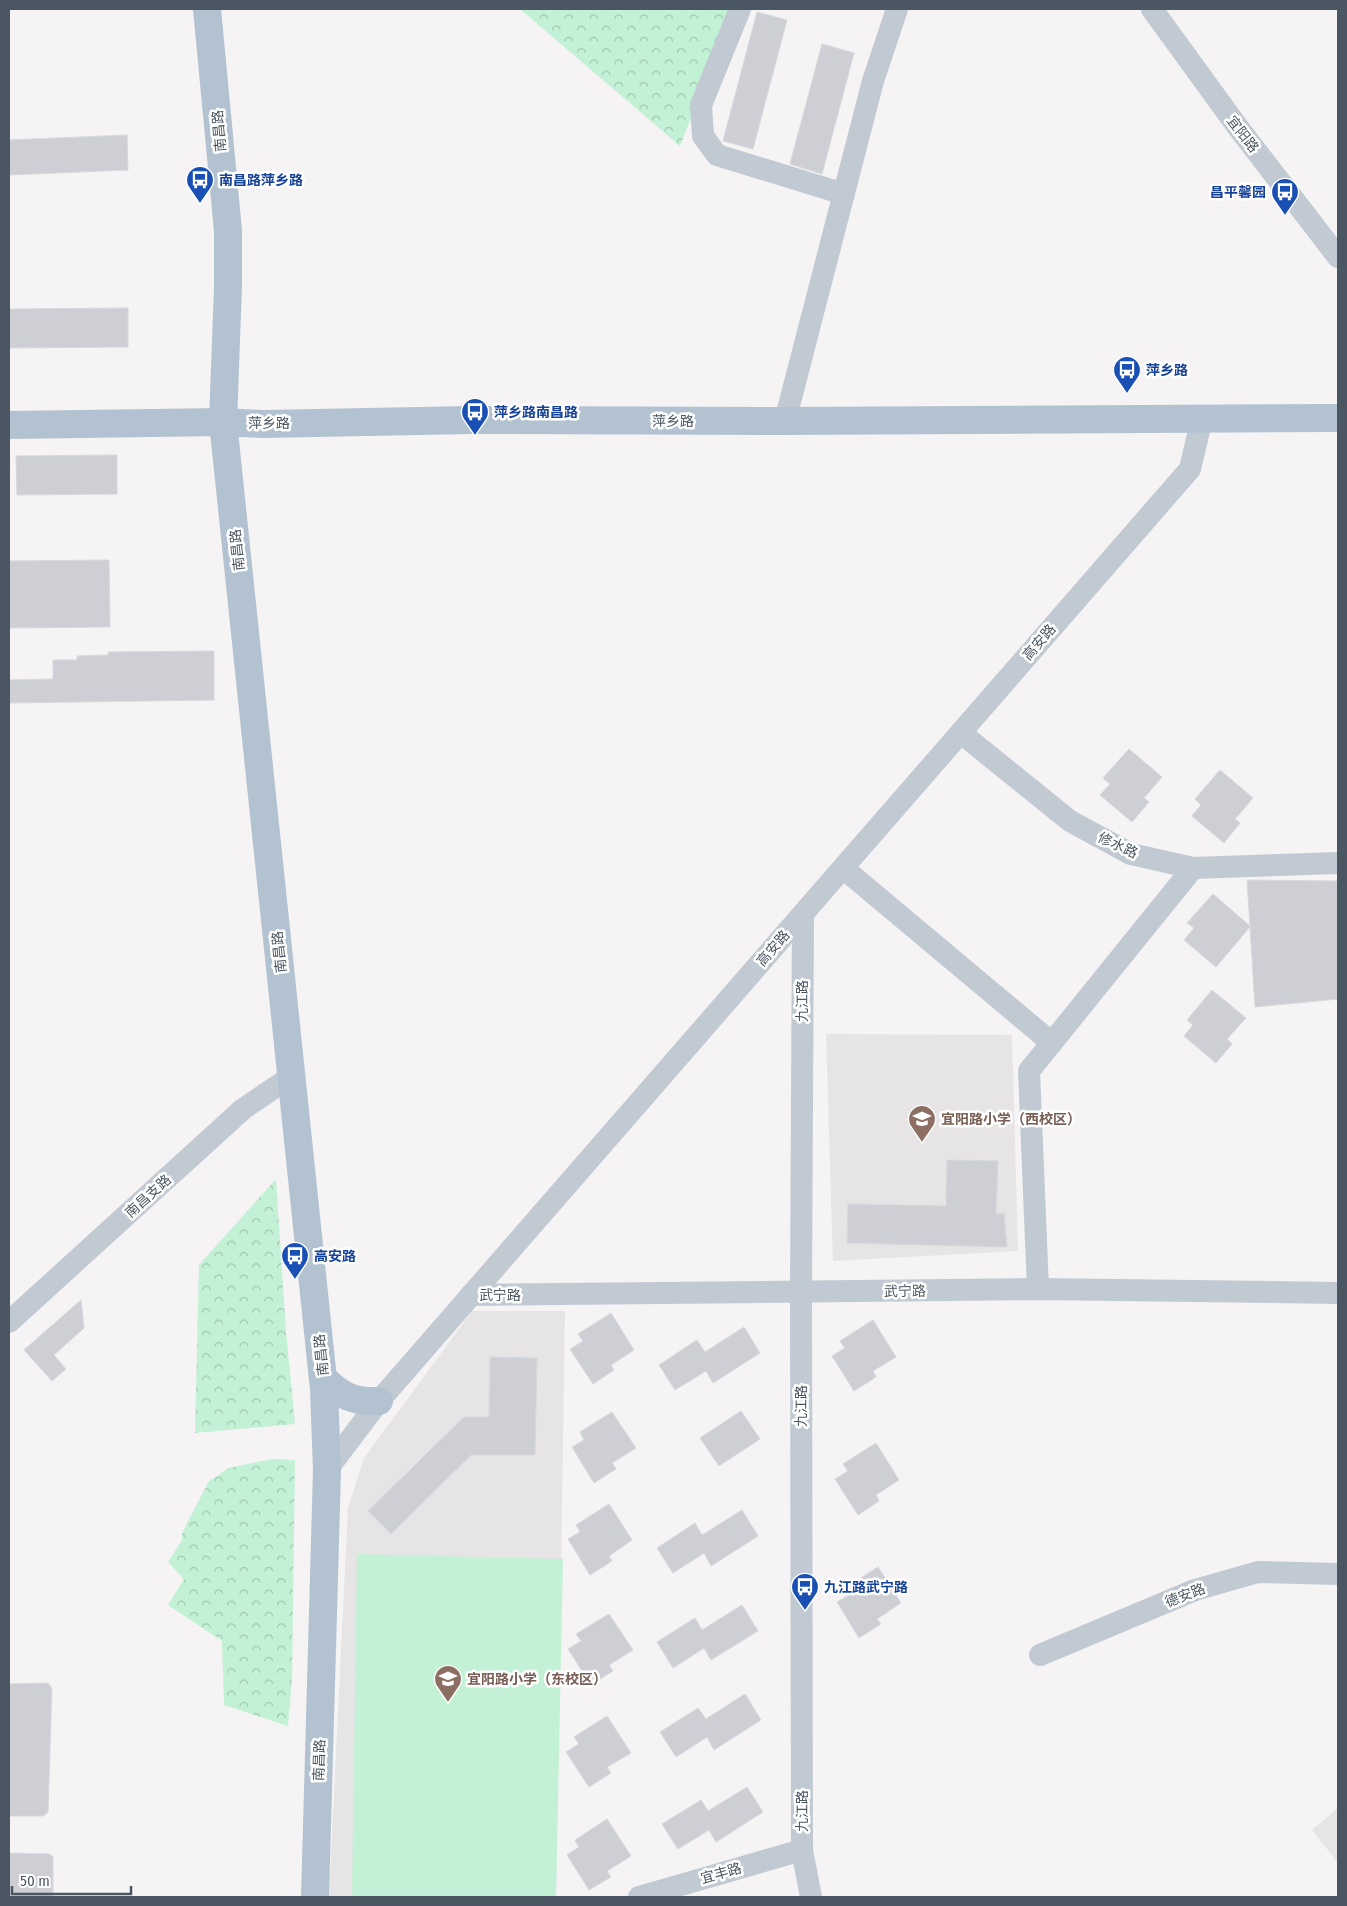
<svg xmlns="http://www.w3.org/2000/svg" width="1347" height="1906" font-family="'Fira Sans Condensed','Noto Sans SC',sans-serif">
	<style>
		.education { fill: #e6e4e5 }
		.forest { fill: url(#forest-crowns) }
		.pitch { fill: #c3f1d5 }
		.building { fill: #cdcfd5; stroke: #d7d9de }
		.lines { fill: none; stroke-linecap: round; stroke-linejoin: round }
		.minor { stroke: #c1cad2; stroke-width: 22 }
		.major { stroke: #b3c2d1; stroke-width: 28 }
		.labels { text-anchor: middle; stroke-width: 5; stroke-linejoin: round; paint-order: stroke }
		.street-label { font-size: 14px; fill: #4a5661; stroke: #fff }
		.transit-label { font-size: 14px; font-weight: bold; fill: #164399; stroke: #fff; text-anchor: start }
		.education-label { font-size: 14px; font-weight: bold; fill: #785e54; stroke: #fff; text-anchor: start }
	</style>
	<defs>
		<pattern id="forest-crowns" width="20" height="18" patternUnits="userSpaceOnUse" patternTransform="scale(1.25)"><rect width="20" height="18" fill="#c3f1d5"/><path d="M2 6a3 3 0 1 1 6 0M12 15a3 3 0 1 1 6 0" fill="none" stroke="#a0c6b0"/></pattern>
	</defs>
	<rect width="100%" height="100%" fill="#f5f3f3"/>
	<g class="education">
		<polygon points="826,1034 1012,1035 1018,1251 833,1261"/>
		<polygon points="472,1311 565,1311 556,1897 329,1897 348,1508 364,1458"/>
		<polygon points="1338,1808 1338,1863 1312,1830"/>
	</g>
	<g class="forest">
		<polygon points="520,9 734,9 680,146"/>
		<polygon points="276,1179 286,1332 295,1424 195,1433 199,1265"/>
		<polygon points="272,1459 295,1460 292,1680 288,1726 224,1705 222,1641 168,1605 184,1579 168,1562 182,1540 182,1533 209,1481 229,1468"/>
	</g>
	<polygon class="pitch" points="357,1554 563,1559 556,1897 352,1897"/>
	<g class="building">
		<polygon points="757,12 787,20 753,149 723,141"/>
		<polygon points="822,44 854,53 822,174 790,164"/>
		<polygon points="127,135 128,170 9,175 9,140"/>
		<polygon points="128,308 128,347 9,348 9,309"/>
		<polygon points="117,455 117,494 17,495 16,456"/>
		<polygon points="109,560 110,627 9,628 9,561"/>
		<polygon points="214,651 214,700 9,703 9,680 53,679 53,660 77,660 77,656 108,655 108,652"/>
		<polygon points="1129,749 1162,777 1144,798 1149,802 1132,822 1100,795 1110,784 1103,778"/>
		<polygon points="1220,770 1253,798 1235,819 1240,823 1224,843 1192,816 1201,805 1195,799"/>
		<polygon points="1247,880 1338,881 1338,999 1255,1007 1250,927 1216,967 1184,940 1194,928 1187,923 1213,894 1250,926"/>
		<polygon points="1212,990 1246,1018 1227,1039 1232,1044 1216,1063 1184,1036 1193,1025 1187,1020"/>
		<polygon points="947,1160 998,1161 996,1214 1004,1213 1007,1247 847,1243 848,1204 946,1206"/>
		<polygon points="81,1300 84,1328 54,1355 66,1369 52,1381 24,1350"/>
		<polygon points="611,1313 634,1350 611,1365 614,1370 593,1384 570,1349 583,1341 578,1334"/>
		<polygon points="873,1320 896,1357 873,1371 876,1377 854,1391 832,1356 845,1348 840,1341"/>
		<polygon points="744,1327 760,1353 713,1383 706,1371 675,1390 659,1365 697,1340 705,1352"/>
		<polygon points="490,1357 537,1358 535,1455 471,1455 391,1534 368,1511 464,1417 489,1417"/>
		<polygon points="741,1411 760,1439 719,1466 700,1438"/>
		<polygon points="612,1412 636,1448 612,1463 616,1469 594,1483 572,1447 584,1440 580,1432"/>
		<polygon points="876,1443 899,1480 876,1495 879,1501 858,1515 835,1479 848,1471 843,1464"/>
		<polygon points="609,1504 632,1540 609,1556 612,1561 590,1575 568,1539 580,1532 576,1525"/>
		<polygon points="742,1510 758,1536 711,1566 704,1553 673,1573 657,1548 695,1523 702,1535"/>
		<polygon points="878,1567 901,1603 877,1619 881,1624 859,1638 837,1602 849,1595 845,1588"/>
		<polygon points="742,1605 758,1631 711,1660 704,1648 673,1668 657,1642 695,1618 702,1630"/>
		<polygon points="609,1614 633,1650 609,1665 613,1671 591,1685 568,1649 581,1641 576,1634"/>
		<polygon points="48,1683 52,1689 48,1812 43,1816 9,1816 9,1684"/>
		<polygon points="745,1694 761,1720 714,1750 707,1737 676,1757 660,1732 698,1708 706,1719"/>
		<polygon points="607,1716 631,1753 607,1767 611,1773 589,1787 566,1752 579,1744 574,1737"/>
		<polygon points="747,1787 763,1812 716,1842 709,1830 678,1849 662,1824 701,1800 708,1811"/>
		<polygon points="607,1819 631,1856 607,1871 611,1877 589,1890 567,1855 579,1847 575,1840"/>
		<polygon points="9,1853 49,1854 53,1857 53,1897 9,1897"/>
	</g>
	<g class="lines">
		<g class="minor">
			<polyline points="740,9 701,105 703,136 717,155 844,194"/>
			<polyline points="1152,9 1237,126 1338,257"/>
			<polyline points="785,421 873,81 897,9"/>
			<polyline points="961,733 1070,821 1131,854 1193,868 1338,863"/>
			<polyline points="843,868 1052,1043"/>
			<polyline points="803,914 801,1293 802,1850 811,1897"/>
			<polyline points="1038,1289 1029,1071 1193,868"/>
			<polyline points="471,1295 1038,1289 1338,1293"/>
			<polyline points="9,1322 243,1109 292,1076"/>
			<polyline points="327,1470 379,1401 1190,469 1202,418"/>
			<polyline points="1040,1655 1195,1590 1258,1572 1338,1574"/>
			<polyline points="639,1897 802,1850"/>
		</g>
		<g class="major">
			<polyline points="207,9 228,231 228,286 223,422 324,1389 327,1470 315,1897"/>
			<polyline points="9,425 223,422 263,424 471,420 785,421 1338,418"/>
			<path d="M323 1378C341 1396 353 1402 379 1401"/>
		</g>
	</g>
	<defs>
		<symbol id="bus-pin" viewBox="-11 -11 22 30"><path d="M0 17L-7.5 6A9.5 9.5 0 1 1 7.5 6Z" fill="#1a4fb4" stroke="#fff"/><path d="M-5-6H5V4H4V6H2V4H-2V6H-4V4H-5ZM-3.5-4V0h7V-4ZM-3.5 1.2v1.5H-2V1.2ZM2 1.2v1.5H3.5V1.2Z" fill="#fff"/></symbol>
		<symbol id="school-pin" viewBox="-11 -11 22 30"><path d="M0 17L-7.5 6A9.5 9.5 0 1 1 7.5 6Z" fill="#8d6e63" stroke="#fff"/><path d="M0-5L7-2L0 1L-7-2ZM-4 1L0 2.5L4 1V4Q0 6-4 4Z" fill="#fff"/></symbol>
	</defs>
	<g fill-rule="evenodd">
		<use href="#bus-pin" x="184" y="164" width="32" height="43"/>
		<use href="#bus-pin" x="1269" y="176" width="32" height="43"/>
		<use href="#bus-pin" x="1111" y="354" width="32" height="43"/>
		<use href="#bus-pin" x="459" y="396" width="32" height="43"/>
		<use href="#school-pin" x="906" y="1103" width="32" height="43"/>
		<use href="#bus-pin" x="279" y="1240" width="32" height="43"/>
		<use href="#bus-pin" x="789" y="1571" width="32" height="43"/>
		<use href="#school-pin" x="432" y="1663" width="32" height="43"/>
	</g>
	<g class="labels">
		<g class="street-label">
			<text transform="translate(219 131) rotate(-95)" y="5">南昌路</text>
			<text transform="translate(1243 134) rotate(52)" y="5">宜阳路</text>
			<text x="673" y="426">萍乡路</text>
			<text x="269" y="428">萍乡路</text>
			<text transform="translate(237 550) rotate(-96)" y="5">南昌路</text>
			<text transform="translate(1039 642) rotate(-49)" y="5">高安路</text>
			<text transform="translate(1118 845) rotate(25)" y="5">修水路</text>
			<text transform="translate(773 948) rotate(-49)" y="5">高安路</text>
			<text transform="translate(279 952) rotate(-96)" y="5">南昌路</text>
			<text transform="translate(802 1001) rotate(-90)" y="5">九江路</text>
			<text transform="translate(148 1196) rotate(-42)" y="5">南昌支路</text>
			<text transform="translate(905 1291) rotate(-1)" y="5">武宁路</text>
			<text x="500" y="1300">武宁路</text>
			<text transform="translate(321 1355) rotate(-96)" y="5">南昌路</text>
			<text transform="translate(801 1406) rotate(-90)" y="5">九江路</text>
			<text transform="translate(1185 1595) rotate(-21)" y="5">德安路</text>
			<text transform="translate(319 1760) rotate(-88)" y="5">南昌路</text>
			<text transform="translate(802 1811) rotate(-90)" y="5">九江路</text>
			<text transform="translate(721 1873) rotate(-16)" y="5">宜丰路</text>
		</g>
		<g class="transit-label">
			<text x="219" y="185">南昌路萍乡路</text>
			<text x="1266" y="197" text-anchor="end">昌平馨园</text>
			<text x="1146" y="375">萍乡路</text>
			<text x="494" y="417">萍乡路南昌路</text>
			<text x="314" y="1261">高安路</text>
			<text x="824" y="1592">九江路武宁路</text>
		</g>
		<g class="education-label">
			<text x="941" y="1124">宜阳路小学（西校区）</text>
			<text x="467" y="1684">宜阳路小学（东校区）</text>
		</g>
	</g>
	<rect width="1347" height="1906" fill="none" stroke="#4a5661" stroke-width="20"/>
	<path d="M12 1886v8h119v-8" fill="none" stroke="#4a5661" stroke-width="2.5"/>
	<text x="20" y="1886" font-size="15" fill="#4a5661" stroke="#ffffff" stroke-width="4" paint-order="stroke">50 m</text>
</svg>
